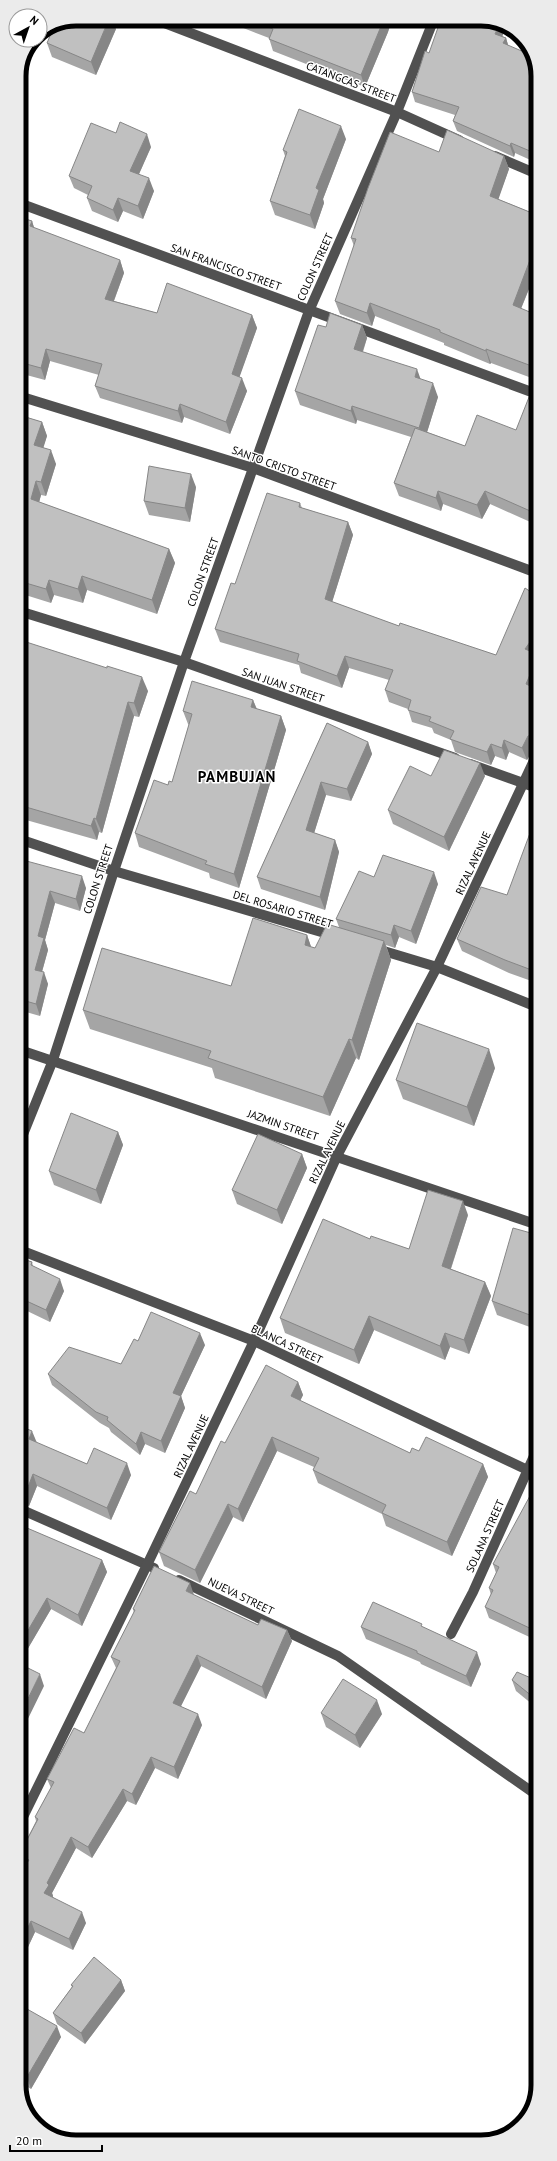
<svg xmlns="http://www.w3.org/2000/svg" width="557" height="2161" font-family="'PT Sans',sans-serif">
	<style>
		.lines { fill: none; stroke-linecap: round; stroke-linejoin: round }
		.minor { stroke: #515151; stroke-width: 10 }
		.wall { fill: #a5a5a5 }
		.shaded-wall { fill: #868686 }
		.building { fill: #c0c0c0; stroke: #868686 }
		.labels { text-anchor: middle; stroke-width: 3; stroke-linejoin: round; paint-order: stroke }
		.street-label { font-size: 11px; fill: #000; stroke: #fff }
		.district-label { font-size: 15px; font-weight: bold; letter-spacing: 1px; fill: #000; stroke: #fff }
		.rim { fill: none; stroke: #000; stroke-width: 5 }
	</style>
	<rect width="100%" height="100%" fill="#fff"/>
	<g class="lines">
		<g class="minor">
			<polyline points="154,19 397,112 459,140"/>
			<polyline points="495,156 537,174"/>
			<polyline points="19,203 537,394"/>
			<polyline points="19,396 253,468 537,573"/>
			<polyline points="19,611 184,662 455,758"/>
			<polyline points="470,764 537,788"/>
			<polyline points="19,839 114,871 335,936"/>
			<polyline points="377,949 437,967 537,1007"/>
			<polyline points="20,1050 538,1225"/>
			<polyline points="20,1142 53,1060 114,871 184,662 309,311 397,112 434,19"/>
			<polyline points="20,1250 254,1341 538,1475"/>
			<polyline points="20,1509 154,1568"/>
			<polyline points="179,1580 338,1656 538,1796"/>
			<polyline points="451,1634 473,1592 538,1447"/>
			<polyline points="20,1823 147,1565 254,1341 337,1156 437,967 537,754"/>
		</g>
	</g>
	<g class="wall">
		<polygon points="209,19 392,19 388,32 365,87 273,51 269,38 223,20 221,24"/>
		<polygon points="116,29 96,75 52,57 47,43"/>
		<polygon points="502,36 506,38 508,45 537,66 537,163 515,153 514,157 457,131 453,121 455,115 415,102 412,92 429,53"/>
		<polygon points="346,139 323,199 324,203 315,229 275,215 270,201 285,156 283,150"/>
		<polygon points="151,147 139,174 154,191 143,219 123,211 118,222 92,211 87,198 88,195 74,188 69,176"/>
		<polygon points="439,152 504,156 509,169 498,199 537,215 537,274 535,274 521,309 537,315 537,380 491,363 490,364 444,345 444,343 375,316 372,326 340,314 335,301 354,246 351,238"/>
		<polygon points="19,217 32,221 34,228 120,260 124,273 114,301 157,313 252,315 257,328 239,377 247,391 230,434 184,417 182,423 100,398 95,386 99,375 50,361 45,380 19,373"/>
		<polygon points="362,325 367,338 363,352 420,379 438,397 427,432 465,446 516,430 537,384 537,525 490,504 482,519 443,504 441,511 399,496 394,483 411,437 357,420 356,424 300,405 295,391 326,327"/>
		<polygon points="19,415 42,422 47,436 43,447 56,464 46,496 41,495 39,502 169,549 175,563 157,614 87,590 83,603 54,595 51,603 19,593"/>
		<polygon points="196,487 190,522 149,515 144,501"/>
		<polygon points="300,503 302,508 348,522 353,535 332,602 399,626 496,655 537,651 536,653 537,654 537,682 535,688 537,689 537,762 534,753 536,748 533,749 527,760 509,752 506,760 495,756 491,765 455,752 451,740 434,733 432,728 412,722 408,709 389,702 385,690 389,680 349,668 342,688 301,673 299,665 220,642 215,629"/>
		<polygon points="19,642 148,691 139,717 134,716 102,833 99,832 97,840 19,818"/>
		<polygon points="253,700 257,709 281,716 286,730 239,888 210,878 209,873 139,847 135,833 168,785 172,782 189,725 188,724 183,711"/>
		<polygon points="327,723 368,742 372,754 351,801 326,795 314,833 335,840 339,852 325,910 261,889 257,877"/>
		<polygon points="431,776 485,776 449,851 393,824 388,810"/>
		<polygon points="537,818 537,983 509,973 462,951 457,939 507,895"/>
		<polygon points="19,859 86,888 80,911 55,903 45,940 48,950 42,972 48,984 40,1016 19,1010"/>
		<polygon points="374,877 438,884 416,944 399,937 395,948 386,945 391,960 359,1060 356,1058 330,1116 215,1078 212,1068 90,1029 83,1010 231,986 307,935 311,947 315,948 339,927 336,919"/>
		<polygon points="495,1068 474,1126 403,1099 396,1080"/>
		<polygon points="537,1078 537,1108 532,1095"/>
		<polygon points="118,1132 123,1145 101,1204 54,1185 49,1171"/>
		<polygon points="302,1154 307,1168 282,1224 237,1204 232,1190"/>
		<polygon points="468,1215 451,1269 485,1282 491,1296 469,1354 450,1347 445,1360 374,1330 359,1364 285,1333 280,1318 370,1239 409,1249"/>
		<polygon points="538,1235 538,1330 497,1315 492,1301"/>
		<polygon points="20,1258 32,1262 33,1266 64,1291 50,1322 23,1309 20,1317"/>
		<polygon points="138,1341 205,1345 181,1396 185,1408 165,1453 145,1444 140,1455 111,1432 109,1428 100,1423 52,1385 48,1374 121,1364"/>
		<polygon points="298,1382 303,1395 300,1401 410,1453 419,1451 483,1464 488,1477 452,1556 386,1526 382,1514 318,1483 313,1470 314,1467 277,1451 243,1522 233,1517 200,1583 164,1566 159,1552 196,1494 225,1443"/>
		<polygon points="20,1426 36,1443 87,1464 131,1475 111,1520 37,1486 29,1506 20,1503"/>
		<polygon points="538,1498 538,1641 489,1618 485,1607 491,1595 489,1588 496,1573 493,1564"/>
		<polygon points="20,1506 25,1518 21,1526 102,1560 107,1572 82,1626 51,1609 20,1662"/>
		<polygon points="194,1595 258,1625 287,1630 292,1641 266,1699 201,1666 181,1706 202,1725 178,1779 155,1768 136,1805 127,1801 92,1858 76,1848 52,1893 53,1896 53,1897 86,1923 73,1950 35,1932 20,1964 24,1867 23,1866 20,1858 20,1853 36,1821 35,1817 51,1788 47,1779 84,1733 116,1668 111,1657 134,1613 133,1609"/>
		<polygon points="361,1627 423,1627 481,1664 471,1687 421,1664 420,1662 366,1639"/>
		<polygon points="512,1680 538,1681 538,1709 516,1691"/>
		<polygon points="321,1713 382,1714 360,1748 326,1727"/>
		<polygon points="121,1980 125,1991 85,2044 57,2024 53,2013 72,1987 71,1985"/>
		<polygon points="20,2005 61,2037 31,2089 20,2082"/>
	</g>
	<g class="shaded-wall">
		<polygon points="109,19 112,19 116,29 96,75 91,62"/>
		<polygon points="219,19 222,19 223,20 221,24"/>
		<polygon points="384,19 392,19 388,32 365,87 361,75"/>
		<polygon points="499,25 506,28 499,44 495,34"/>
		<polygon points="506,38 509,48 503,43"/>
		<polygon points="341,126 346,139 323,199 324,203 315,229 310,215 316,188"/>
		<polygon points="147,134 151,147 135,183 130,171"/>
		<polygon points="511,143 515,153 514,157 510,146"/>
		<polygon points="504,156 509,169 495,209 490,196"/>
		<polygon points="149,178 154,191 143,219 138,206"/>
		<polygon points="118,198 123,211 118,222 113,210"/>
		<polygon points="32,221 36,234 30,226"/>
		<polygon points="120,260 124,273 110,311 105,299"/>
		<polygon points="530,260 535,274 517,318 513,305"/>
		<polygon points="370,303 375,316 372,326 367,313"/>
		<polygon points="252,315 257,328 236,387 232,374"/>
		<polygon points="362,325 367,338 359,362 354,349"/>
		<polygon points="46,349 50,361 45,380 41,368"/>
		<polygon points="486,349 491,363 490,364 486,351"/>
		<polygon points="417,369 422,383 415,377"/>
		<polygon points="242,378 247,391 230,434 226,422"/>
		<polygon points="433,383 438,397 424,442 419,428"/>
		<polygon points="180,404 184,417 182,423 178,411"/>
		<polygon points="352,406 357,420 356,424 351,411"/>
		<polygon points="42,422 47,436 40,459 34,445"/>
		<polygon points="51,450 56,464 46,496 41,482"/>
		<polygon points="191,474 196,487 190,522 185,508"/>
		<polygon points="36,481 41,495 36,514 31,499"/>
		<polygon points="438,491 443,504 441,511 436,498"/>
		<polygon points="485,491 490,504 482,519 477,505"/>
		<polygon points="348,522 353,535 329,612 325,599"/>
		<polygon points="169,549 175,563 157,614 152,600"/>
		<polygon points="82,576 87,590 83,603 78,589"/>
		<polygon points="49,580 54,595 51,603 46,589"/>
		<polygon points="537,632 537,651 530,662 525,649"/>
		<polygon points="345,656 349,668 342,688 337,676"/>
		<polygon points="537,658 537,682 531,696 526,684"/>
		<polygon points="142,677 148,691 139,717 134,703"/>
		<polygon points="253,700 258,713 251,707"/>
		<polygon points="128,702 134,716 102,833 96,819"/>
		<polygon points="537,714 537,736 534,726"/>
		<polygon points="281,716 286,730 239,888 234,874"/>
		<polygon points="528,736 533,749 527,760 522,748"/>
		<polygon points="504,740 509,752 506,760 502,748"/>
		<polygon points="368,742 372,754 351,801 347,789"/>
		<polygon points="491,744 495,756 491,765 487,752"/>
		<polygon points="480,763 485,776 449,851 444,837"/>
		<polygon points="321,782 326,795 311,843 306,830"/>
		<polygon points="94,818 99,832 97,840 91,826"/>
		<polygon points="335,840 339,852 325,910 320,897"/>
		<polygon points="434,872 438,884 416,944 411,931"/>
		<polygon points="82,876 86,888 80,911 76,899"/>
		<polygon points="50,891 55,903 45,940 48,950 39,982 35,970 38,936"/>
		<polygon points="394,925 399,937 395,948 391,935"/>
		<polygon points="307,935 314,955 305,945"/>
		<polygon points="384,941 391,960 359,1060 352,1040"/>
		<polygon points="44,972 48,984 40,1016 36,1004"/>
		<polygon points="349,1039 356,1058 330,1116 323,1097"/>
		<polygon points="489,1049 495,1068 474,1126 467,1107"/>
		<polygon points="118,1132 123,1145 101,1204 96,1190"/>
		<polygon points="302,1154 307,1168 282,1224 277,1210"/>
		<polygon points="463,1201 468,1215 447,1280 442,1266"/>
		<polygon points="60,1279 64,1291 50,1322 46,1310"/>
		<polygon points="485,1282 491,1296 469,1354 464,1340"/>
		<polygon points="20,1300 23,1309 20,1317"/>
		<polygon points="369,1316 374,1330 359,1364 354,1350"/>
		<polygon points="200,1333 205,1345 181,1396 185,1408 165,1453 161,1441 173,1393"/>
		<polygon points="445,1333 450,1347 445,1360 440,1346"/>
		<polygon points="298,1382 303,1395 296,1409 291,1396"/>
		<polygon points="32,1431 37,1443 29,1439"/>
		<polygon points="141,1432 145,1444 140,1455 136,1444"/>
		<polygon points="272,1437 277,1451 243,1522 238,1509"/>
		<polygon points="127,1463 131,1475 111,1520 107,1508"/>
		<polygon points="483,1464 488,1477 452,1556 447,1542"/>
		<polygon points="33,1474 37,1486 29,1506 25,1495"/>
		<polygon points="228,1504 233,1517 200,1583 195,1570"/>
		<polygon points="20,1507 25,1518 20,1530"/>
		<polygon points="102,1560 107,1572 82,1626 78,1615"/>
		<polygon points="190,1583 194,1595 186,1591"/>
		<polygon points="47,1598 51,1609 20,1662 20,1644"/>
		<polygon points="287,1630 292,1641 266,1699 262,1687"/>
		<polygon points="477,1652 481,1664 471,1687 466,1676"/>
		<polygon points="197,1655 201,1666 177,1714 173,1703"/>
		<polygon points="40,1674 44,1686 21,1733 24,1742 20,1748 20,1715"/>
		<polygon points="377,1700 382,1714 360,1748 355,1735"/>
		<polygon points="198,1714 202,1725 178,1779 174,1767"/>
		<polygon points="151,1757 155,1768 136,1805 132,1794"/>
		<polygon points="123,1789 127,1801 92,1858 88,1847"/>
		<polygon points="71,1837 76,1848 52,1893 53,1896 48,1904 44,1893 47,1883"/>
		<polygon points="82,1912 86,1923 73,1950 69,1939"/>
		<polygon points="31,1921 35,1932 20,1964 20,1944"/>
		<polygon points="121,1980 125,1991 85,2044 81,2033"/>
		<polygon points="57,2026 61,2037 31,2089 27,2077"/>
	</g>
	<g class="building">
		<polygon points="76,19 109,19 91,62 47,43 53,29"/>
		<polygon points="247,19 384,19 361,75 269,39 273,29"/>
		<polygon points="441,19 488,19 499,25 495,34 506,38 503,43 531,55 537,66 537,154 511,143 510,146 453,121 459,107 412,92 425,51 429,53"/>
		<polygon points="299,109 341,126 316,188 319,190 310,215 270,201 287,152 283,150"/>
		<polygon points="120,122 147,134 130,171 149,178 138,206 118,198 113,210 87,198 92,186 69,176 91,123 116,133"/>
		<polygon points="447,130 504,156 490,196 537,215 537,263 530,260 513,305 537,315 537,368 486,349 486,351 440,332 440,330 370,303 367,313 335,301 356,239 351,238 368,188 390,132 439,152"/>
		<polygon points="19,217 32,221 30,226 120,260 105,299 157,313 167,283 252,315 232,374 242,378 226,422 180,404 178,411 95,386 102,364 46,349 41,368 19,362"/>
		<polygon points="330,313 362,325 354,349 417,369 415,377 433,383 419,428 352,406 351,411 295,391 318,325 326,327"/>
		<polygon points="537,384 537,514 485,491 477,505 438,491 436,498 394,483 415,428 465,446 477,415 516,430 533,387"/>
		<polygon points="19,415 42,422 34,445 51,450 41,482 36,481 31,499 169,549 152,600 82,576 78,589 49,580 46,589 19,581"/>
		<polygon points="149,466 191,474 185,508 144,501"/>
		<polygon points="267,493 300,503 299,507 348,522 325,599 399,626 400,623 496,655 525,588 537,596 537,632 525,649 537,654 537,658 526,684 537,689 537,714 534,726 537,728 537,739 535,735 528,736 522,748 504,740 502,748 491,744 487,752 450,739 454,731 429,721 431,717 408,710 411,700 385,690 393,670 345,656 337,676 297,661 299,654 215,629 231,583 235,584"/>
		<polygon points="20,640 107,668 107,666 142,677 134,703 128,702 96,819 94,818 91,826 19,805 19,642"/>
		<polygon points="192,681 253,700 251,707 281,716 234,874 205,864 207,861 135,833 154,780 168,785 169,781 172,782 192,714 183,711"/>
		<polygon points="327,723 368,742 347,789 321,782 306,830 335,840 320,897 257,877"/>
		<polygon points="537,745 537,755 534,753"/>
		<polygon points="444,750 480,763 444,837 388,810 410,766 431,776"/>
		<polygon points="536,817 537,818 537,972 505,960 457,939 481,887 507,895"/>
		<polygon points="383,855 434,872 411,931 394,925 391,935 336,919 359,871 374,877"/>
		<polygon points="19,859 82,876 76,899 50,891 38,936 44,938 35,970 44,972 36,1004 19,999"/>
		<polygon points="253,918 307,935 305,945 315,948 327,924 384,941 352,1040 349,1039 323,1097 208,1058 211,1051 83,1010 102,948 231,986"/>
		<polygon points="417,1023 489,1049 467,1107 396,1080"/>
		<polygon points="537,1078 537,1097 532,1095"/>
		<polygon points="71,1113 118,1132 96,1190 49,1171"/>
		<polygon points="258,1134 302,1154 277,1210 232,1190"/>
		<polygon points="428,1190 463,1201 442,1266 485,1282 464,1340 445,1333 440,1346 369,1316 354,1350 280,1318 323,1219 370,1239 371,1236 409,1249"/>
		<polygon points="513,1228 538,1235 538,1318 492,1301"/>
		<polygon points="20,1258 32,1262 31,1265 60,1279 46,1310 20,1298"/>
		<polygon points="151,1312 200,1333 173,1393 181,1396 161,1441 141,1432 136,1444 107,1420 108,1417 96,1412 48,1374 69,1347 121,1364 134,1339 138,1341"/>
		<polygon points="266,1365 298,1382 291,1396 410,1453 412,1448 419,1451 426,1437 483,1464 447,1542 382,1513 386,1505 313,1470 319,1458 272,1437 238,1509 228,1504 195,1570 159,1552 190,1491 196,1494 221,1441 225,1443"/>
		<polygon points="20,1426 32,1431 29,1439 87,1464 94,1448 127,1463 107,1508 33,1474 25,1495 20,1493"/>
		<polygon points="531,1494 538,1498 538,1632 485,1607 493,1590 489,1588 499,1567 493,1564"/>
		<polygon points="20,1525 102,1560 78,1615 47,1598 20,1644"/>
		<polygon points="154,1566 190,1583 186,1591 258,1625 261,1619 287,1630 262,1687 197,1655 173,1703 198,1714 174,1767 151,1757 132,1794 123,1789 88,1847 71,1837 47,1883 49,1885 44,1893 82,1912 69,1939 31,1921 20,1944 20,1873 29,1860 20,1856 20,1853 38,1819 35,1817 54,1782 47,1779 74,1728 84,1733 120,1661 111,1657 135,1610 133,1609"/>
		<polygon points="373,1602 422,1624 421,1626 477,1652 466,1676 417,1653 417,1651 361,1627"/>
		<polygon points="20,1664 40,1674 20,1715"/>
		<polygon points="517,1672 538,1681 538,1701 512,1680"/>
		<polygon points="343,1679 377,1700 355,1735 321,1713"/>
		<polygon points="94,1957 121,1980 81,2033 53,2013 73,1986 71,1985"/>
		<polygon points="20,2005 57,2026 27,2077 20,2073"/>
	</g>
	<g class="labels">
		<g class="street-label">
			<text transform="translate(351 82) rotate(21)" y="4">CATANGCAS STREET</text>
			<text transform="translate(226 267) rotate(20)" y="4">SAN FRANCISCO STREET</text>
			<text transform="translate(315 267) rotate(-66)" y="4">COLON STREET</text>
			<text transform="translate(284 468) rotate(20)" y="4">SANTO CRISTO STREET</text>
			<text transform="translate(203 572) rotate(-70)" y="4">COLON STREET</text>
			<text transform="translate(283 685) rotate(19)" y="4">SAN JUAN STREET</text>
			<text transform="translate(473 863) rotate(-65)" y="4">RIZAL AVENUE</text>
			<text transform="translate(98 879) rotate(-72)" y="4">COLON STREET</text>
			<text transform="translate(283 909) rotate(17)" y="4">DEL ROSARIO STREET</text>
			<text transform="translate(283 1125) rotate(19)" y="4">JAZMIN STREET</text>
			<text transform="translate(327 1152) rotate(-64)" y="4">RIZAL AVENUE</text>
			<text transform="translate(287 1344) rotate(25)" y="4">BLANCA STREET</text>
			<text transform="translate(191 1446) rotate(-65)" y="4">RIZAL AVENUE</text>
			<text transform="translate(485 1536) rotate(-66)" y="4">SOLANA STREET</text>
			<text transform="translate(241 1596) rotate(26)" y="4">NUEVA STREET</text>
		</g>
		<g class="district-label">
			<text x="237" y="782">PAMBUJAN</text>
		</g>
	</g>
	<path d="M0 0H557V2161H0ZM76 26H481A50 50 0 0 1 531 76V2085A50 50 0 0 1 481 2135H76A50 50 0 0 1 26 2085V76A50 50 0 0 1 76 26Z" fill="#ebebeb" fill-rule="evenodd"/>
	<path class="rim" d="M76 26H481A50 50 0 0 1 531 76V2085A50 50 0 0 1 481 2135H76A50 50 0 0 1 26 2085V76A50 50 0 0 1 76 26Z"/>
	<g transform="translate(28 28) rotate(40)"><circle r="19" fill="#ffffff" stroke="#999999"/>
	<path d="M0-3L7 15L0 10L-7 15Z" fill="#000000"/>
	<text y="-6" font-size="11" font-weight="bold" text-anchor="middle" fill="#000000">N</text>
	</g>
	<path d="M10 2145v6h92v-6" fill="none" stroke="#000000" stroke-width="2"/>
	<text x="16" y="2145" font-size="12" fill="#000000" stroke="#ffffff" stroke-width="3" paint-order="stroke">20 m</text>
</svg>
